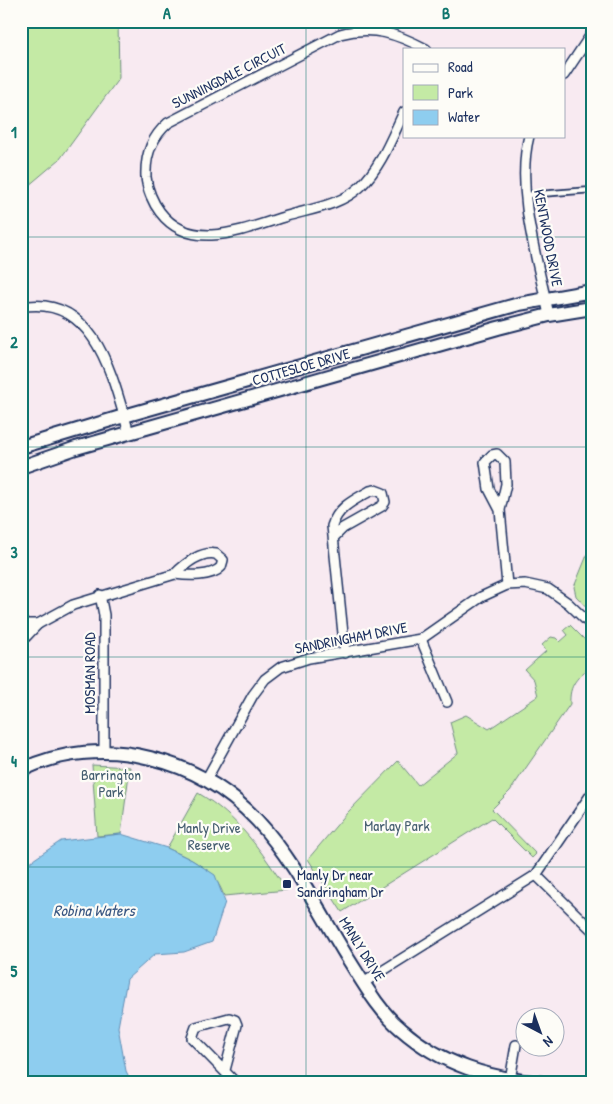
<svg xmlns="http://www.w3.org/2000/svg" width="613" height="1104" font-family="'Patrick Hand',sans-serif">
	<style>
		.green { fill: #c4eaa5; stroke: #708c82 }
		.water { fill: #8ecdef; stroke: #608eb5 }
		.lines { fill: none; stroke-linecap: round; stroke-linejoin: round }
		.lane-casing { stroke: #1b2f5e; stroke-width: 8 }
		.street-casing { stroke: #1b2f5e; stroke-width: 12 }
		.secondary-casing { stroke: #1b2f5e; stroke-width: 16 }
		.lane { stroke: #fdfcf7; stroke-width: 4.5 }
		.street { stroke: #fdfcf7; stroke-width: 9 }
		.secondary { stroke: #fdfcf7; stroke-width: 12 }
		.grid { fill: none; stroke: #0f766e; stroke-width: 1; stroke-opacity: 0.55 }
		.poi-dot { fill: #1b2f5e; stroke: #fdfcf7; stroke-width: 2 }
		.labels { text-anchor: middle; stroke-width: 4.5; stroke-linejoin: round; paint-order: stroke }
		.street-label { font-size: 15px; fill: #1b2f5e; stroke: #fdfcf7 }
		.park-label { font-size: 15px; fill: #455e70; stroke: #fdfcf7 }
		.poi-label { font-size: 15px; fill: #1b2f5e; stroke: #fdfcf7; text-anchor: start }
		.water-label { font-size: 16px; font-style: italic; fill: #385682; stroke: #fdfcf7 }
		.neatline { fill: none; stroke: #0f766e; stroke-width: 2 }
		.grid-label { font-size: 16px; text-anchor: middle; font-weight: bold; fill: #0f766e }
	</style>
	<rect width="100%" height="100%" fill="#f8eaf1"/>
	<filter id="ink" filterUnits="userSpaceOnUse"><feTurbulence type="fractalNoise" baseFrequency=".02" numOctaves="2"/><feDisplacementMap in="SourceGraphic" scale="10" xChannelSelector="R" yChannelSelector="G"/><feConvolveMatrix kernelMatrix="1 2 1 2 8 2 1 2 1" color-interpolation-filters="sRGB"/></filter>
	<g filter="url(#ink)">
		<g class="green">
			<polygon points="21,21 118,21 119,78 60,159 21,192"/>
			<polygon points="592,543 592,613 576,596 574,587"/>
			<path d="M570 625 592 647V665C577 678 569 684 570 704L510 791 492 809 536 854 532 858 492 818 342 912 308 859 347 813 398 761 418 785 458 753 450 722 466 715 489 729 538 696 534 680 525 670 546 651 542 645 551 637 556 638 560 642 568 635 564 630Z"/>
			<polygon points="92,765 130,767 121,834 97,836"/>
			<path d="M198 793C238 816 262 852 287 890L224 896C215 869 191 859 167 848Z"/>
		</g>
		<polygon class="water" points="121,834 167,848 192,860 215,875 225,902 212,942 184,952 155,954 127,979 118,1027 126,1071 132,1083 28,1083 21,1066 21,868 61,841"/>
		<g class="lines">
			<defs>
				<polyline id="lane" points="526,195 592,190"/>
				<g id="street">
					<polyline points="564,75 592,33"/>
					<path d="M404 112C392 137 381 167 360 187 341 205 311 209 287 216 247 228 192 254 160 212 153 203 147 189 146 177 145 156 152 137 168 123L340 34C373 25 397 34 426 49"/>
					<path d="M529 136C515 190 538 262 549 315"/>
					<path d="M21 307C96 293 113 379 129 433"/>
					<polyline points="500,510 506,484 505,462 497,454 492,455 485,462 489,489 500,510 507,585"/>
					<path d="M334 537 343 528 382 506 385 502 383 493 375 490 370 491C354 500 338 507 332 526L345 653"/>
					<polyline points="100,595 104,615 104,751"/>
					<polyline points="21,624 38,624"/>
					<polyline points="421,639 447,702"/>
					<path d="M21 642 38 624 73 605 175 574C188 576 212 577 221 567L223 560 216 554C201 551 185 564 175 574"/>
					<polyline points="207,778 253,695 265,679 281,667 309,658 421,639 481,597 507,585 525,584 548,589 568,603 592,626"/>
					<polyline points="536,875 592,930"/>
					<polyline points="363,983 536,875 592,793"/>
					<polyline points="225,1070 237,1025 235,1020 229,1018 196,1027 192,1038 236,1083"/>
					<polyline points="510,1080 516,1045"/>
				</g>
				<g id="secondary">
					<polyline points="21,447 124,416 519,304 592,291"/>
					<polyline points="21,467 76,448 498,328 549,315 592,308"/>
					<path d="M21 770C61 751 108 747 150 758 259 784 294 870 347 957 363 982 378 1010 401 1029 442 1065 490 1079 543 1083"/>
				</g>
			</defs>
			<use href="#lane" class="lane-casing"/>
			<use href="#street" class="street-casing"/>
			<use href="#secondary" class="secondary-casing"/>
			<use href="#lane" class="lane"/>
			<use href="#street" class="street"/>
			<use href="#secondary" class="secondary"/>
		</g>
	</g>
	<path class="grid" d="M306 21V1083M21 237H592M21 447H592M21 657H592M21 867H592"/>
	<rect class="poi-dot" x="282" y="879" width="10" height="10" rx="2.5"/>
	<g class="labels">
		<g class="street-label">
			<text transform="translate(229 76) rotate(-27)" y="5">SUNNINGDALE CIRCUIT</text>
			<text transform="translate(548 238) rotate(79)" y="5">KENTWOOD DRIVE</text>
			<text transform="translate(301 367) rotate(-16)" y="5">COTTESLOE DRIVE</text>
			<text transform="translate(351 638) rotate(-11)" y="5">SANDRINGHAM DRIVE</text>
			<text transform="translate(90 673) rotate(-90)" y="5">MOSMAN ROAD</text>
			<text transform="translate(362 949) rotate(58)" y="5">MANLY DRIVE</text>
		</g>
		<g class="park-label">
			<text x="111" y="780">Barrington<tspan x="111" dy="17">Park</tspan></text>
			<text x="397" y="831">Marlay Park</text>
			<text x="209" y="833">Manly Drive<tspan x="209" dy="17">Reserve</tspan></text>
		</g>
		<g class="poi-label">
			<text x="297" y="880">Manly Dr near<tspan x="297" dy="17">Sandringham Dr</tspan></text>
		</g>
		<g class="water-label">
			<text x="94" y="916">Robina Waters</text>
		</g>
	</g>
	<rect width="613" height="1104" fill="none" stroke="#fdfcf7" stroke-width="55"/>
	<rect x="403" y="48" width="162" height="90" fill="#fdfcf7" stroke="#a3aaba"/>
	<rect x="413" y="64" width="25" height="8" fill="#fdfcf7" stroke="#a3aaba"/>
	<text x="448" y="72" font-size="15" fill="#1b2f5e">Road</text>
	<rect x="413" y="85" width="25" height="15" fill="#c4eaa5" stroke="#a3aaba"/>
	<text x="448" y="98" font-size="15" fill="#1b2f5e">Park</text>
	<rect x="413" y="110" width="25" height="15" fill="#8ecdef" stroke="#a3aaba"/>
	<text x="448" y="122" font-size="15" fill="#1b2f5e">Water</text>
	<g transform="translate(540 1032) rotate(139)"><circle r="24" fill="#fdfcf7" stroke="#a3aaba"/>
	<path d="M0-4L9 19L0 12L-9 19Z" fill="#1b2f5e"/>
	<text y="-8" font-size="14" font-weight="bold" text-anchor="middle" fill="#1b2f5e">N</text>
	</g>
	<rect x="28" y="28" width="558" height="1048" class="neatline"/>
	<g class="grid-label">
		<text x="167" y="19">A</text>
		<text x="446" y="19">B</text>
		<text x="14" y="138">1</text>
		<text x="14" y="348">2</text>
		<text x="14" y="558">3</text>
		<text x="14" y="767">4</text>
		<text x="14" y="977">5</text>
	</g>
</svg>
